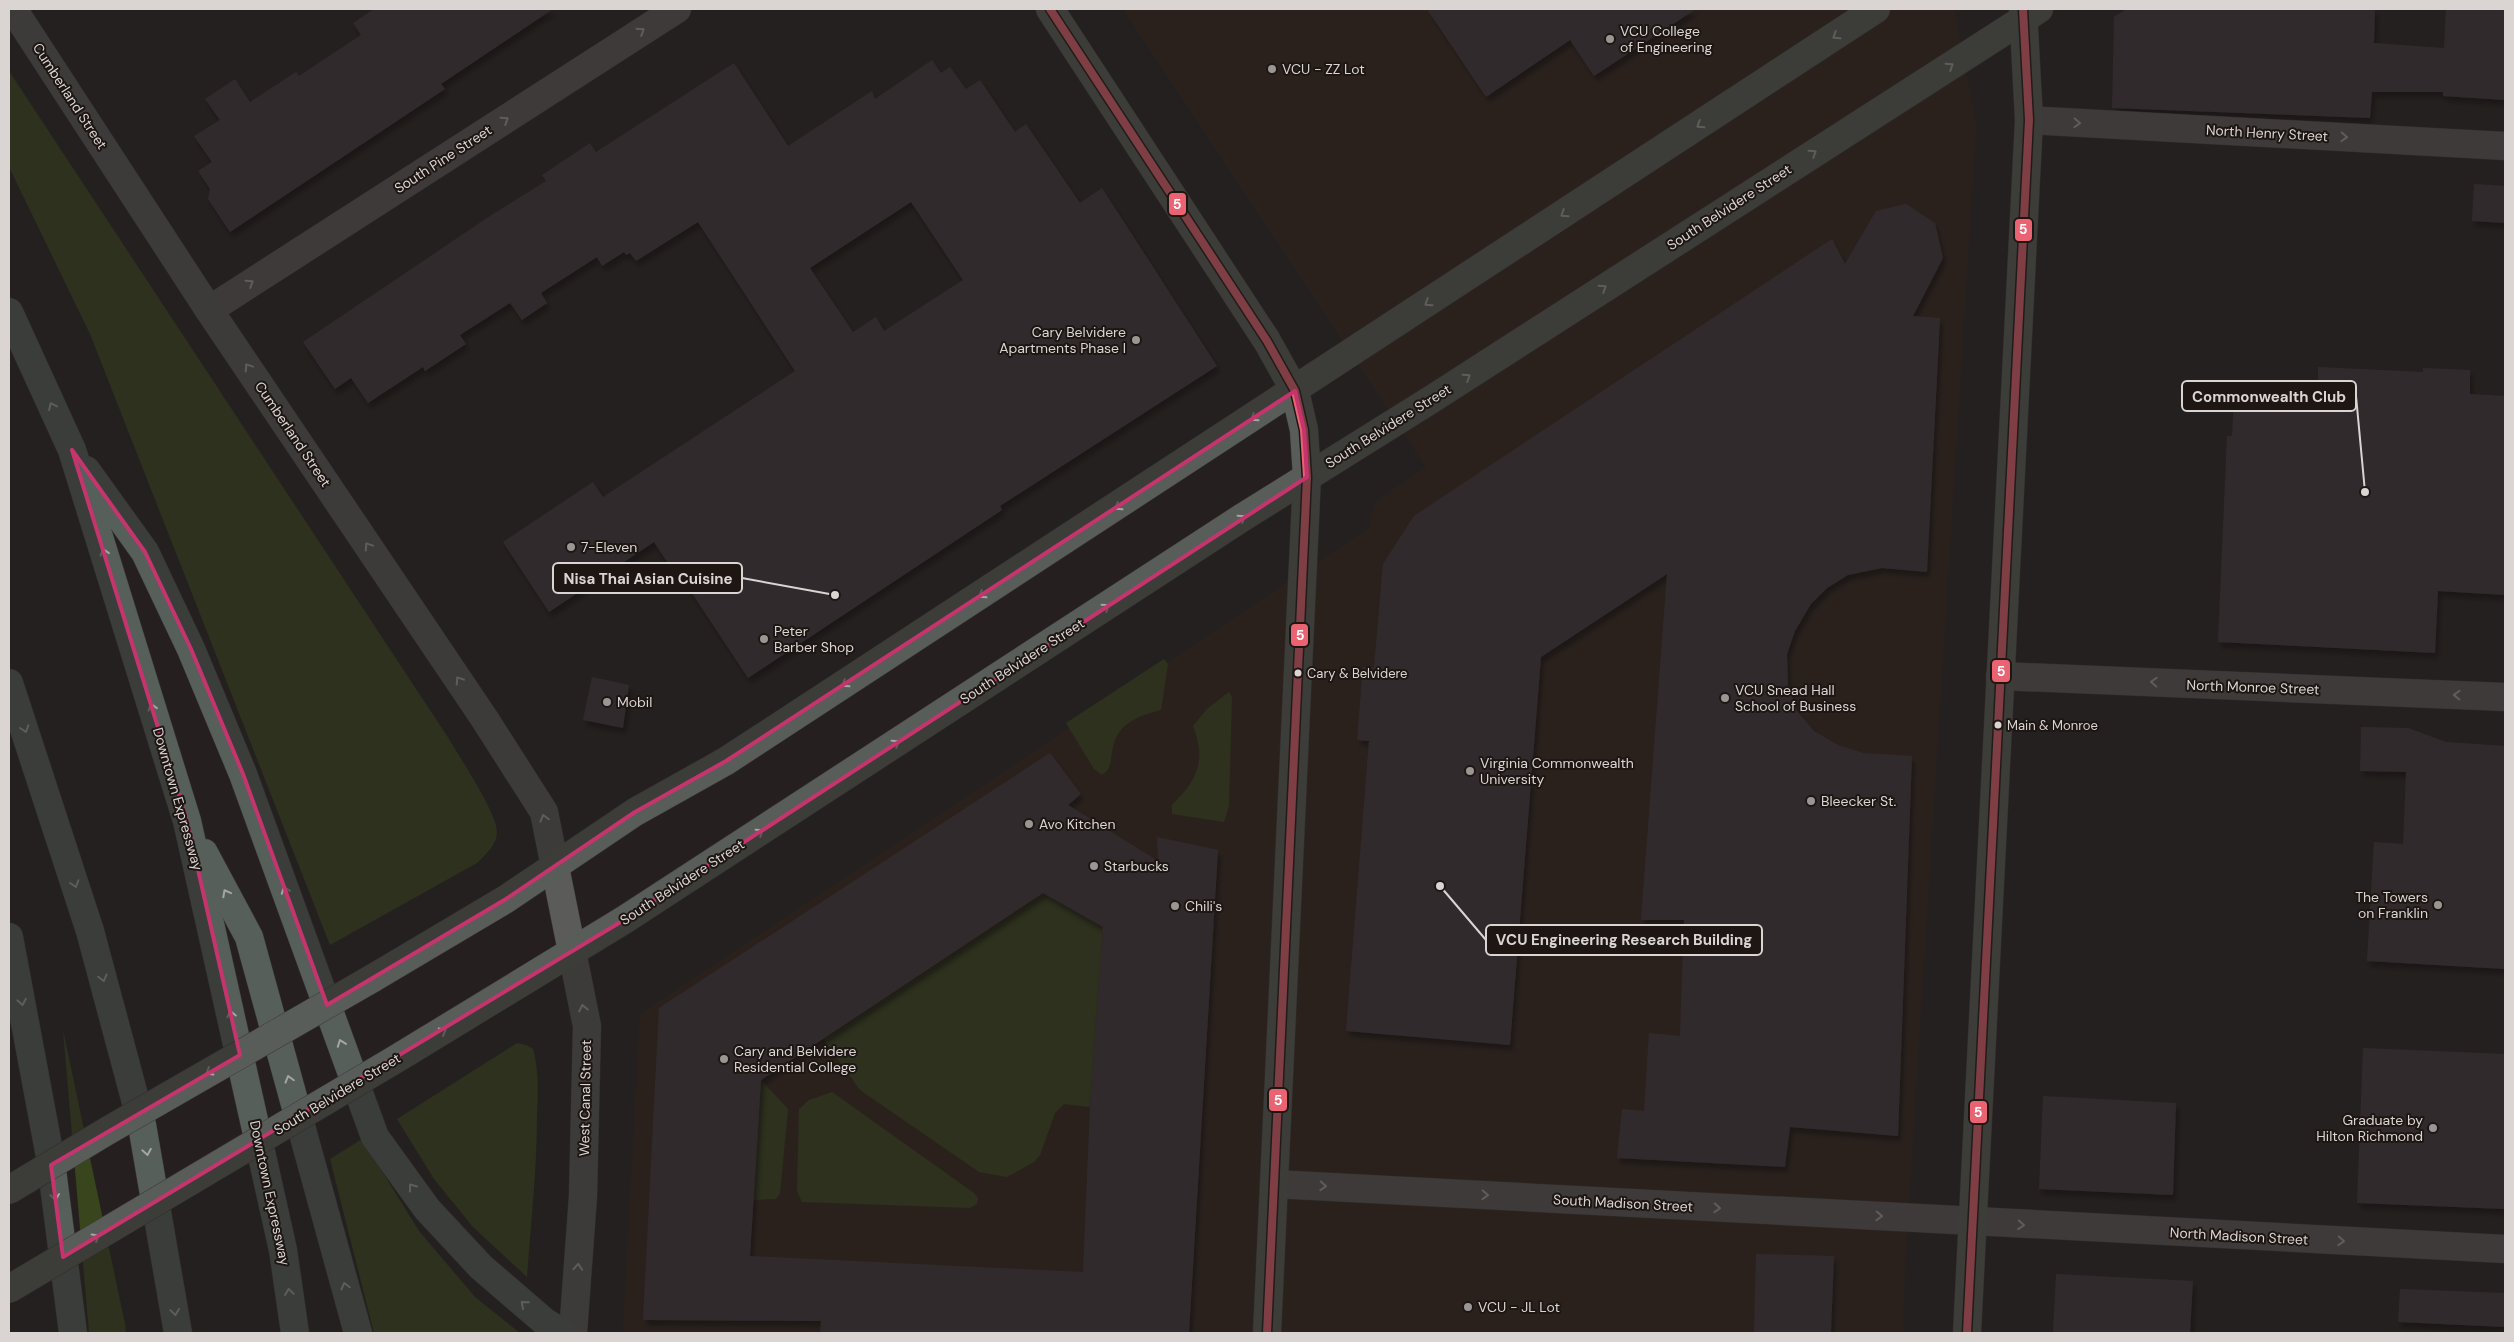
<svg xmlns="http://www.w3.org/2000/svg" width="2514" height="1342" font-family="'DM Sans',sans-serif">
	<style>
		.education { fill: #32231c }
		.green { fill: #39451c }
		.building { fill: #42353e; fill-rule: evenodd; filter: url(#shadow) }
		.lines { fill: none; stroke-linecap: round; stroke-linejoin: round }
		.minor-casing { stroke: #3e3b39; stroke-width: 29 }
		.secondary-casing { stroke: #3e3b39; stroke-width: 29 }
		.primary-casing { stroke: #3e3b39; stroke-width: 29 }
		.motorway-casing { stroke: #3e3b39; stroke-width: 29 }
		.minor { stroke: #5d5a59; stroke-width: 28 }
		.secondary { stroke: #5b5c59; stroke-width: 28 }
		.primary { stroke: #595d5a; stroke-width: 28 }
		.motorway { stroke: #565f5a; stroke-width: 28 }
		.primary-bridge-casing { stroke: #3e3b39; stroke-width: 29; stroke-linecap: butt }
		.primary-bridge { stroke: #595d5a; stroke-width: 28 }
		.bus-1-casing { stroke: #1d1613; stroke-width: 11 }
		.bus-1 { stroke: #ea6372; stroke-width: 8 }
		.oneway { stroke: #a8a4a2 }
		.oneway2 { stroke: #a6a5a3 }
		.oneway3 { stroke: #a7a5a2 }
		.oneway4 { stroke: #a5a6a3 }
		.marked { fill: none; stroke: #c6346d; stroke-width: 4; stroke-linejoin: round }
		.poi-dot { fill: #9b9694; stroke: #1d1613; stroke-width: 2 }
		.bus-dot { fill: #dad5d3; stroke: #1d1613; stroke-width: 2 }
		.labels { text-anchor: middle; stroke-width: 4; stroke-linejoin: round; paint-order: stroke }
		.bus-label { font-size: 13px; fill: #dad5d3; stroke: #1d1613; text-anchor: start }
		.poi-label { font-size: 14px; fill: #dad5d3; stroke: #1d1613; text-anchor: start }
		.street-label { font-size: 14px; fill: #dad5d3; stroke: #1d1613 }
		.leader { fill: none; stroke: #dad5d3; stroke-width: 2 }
		.callout-dot { fill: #dad5d3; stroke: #1d1613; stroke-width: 2 }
		.callout { fill: #1d1613; stroke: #dad5d3; stroke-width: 2 }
		.callout-label { font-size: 15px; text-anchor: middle; font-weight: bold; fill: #dad5d3 }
		.line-badge { stroke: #1d1613; stroke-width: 2 }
		.badge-label { font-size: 14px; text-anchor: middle; font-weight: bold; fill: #fff }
	</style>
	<defs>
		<filter id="shadow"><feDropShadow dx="3" dy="5.5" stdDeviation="2.5" flood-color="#0009"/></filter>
	</defs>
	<rect width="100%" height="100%" fill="#25201f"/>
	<polygon class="education" points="1123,9 1954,9 1976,125 1905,1261 1903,1333 623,1333 640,1014 1369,528 1375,502 1426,467"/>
	<g class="green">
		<path d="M9 71 449 739C460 758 497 813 497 832 497 845 485 855 477 863L330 945 90 334 9 167Z"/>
		<path d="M1164 659 1168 664 1161 710C1140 715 1118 723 1113 747 1110 758 1113 768 1102 775L1094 769 1066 723Z"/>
		<path d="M1229 692 1232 697 1229 806 1224 822 1172 814V805C1197 780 1207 761 1193 726L1207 709Z"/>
		<polygon points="1043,893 1103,927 1090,1107 1064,1104 1055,1113 1040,1155 1034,1162 1007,1177 979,1172 860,1090 823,1039"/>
		<polygon points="63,1030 125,1324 126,1333 89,1333"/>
		<path d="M517 1043 526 1045 533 1049C539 1070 538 1092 537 1114 537 1168 531 1223 527 1277L473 1227 434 1179 397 1119Z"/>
		<polygon points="761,1080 788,1109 780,1193 776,1199 753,1200"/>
		<polygon points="832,1092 974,1193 978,1198 977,1204 970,1208 802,1202 797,1191 799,1109 809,1100"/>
		<polygon points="362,1139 419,1231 475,1297 520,1333 374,1333 330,1159"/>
	</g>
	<g class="building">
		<polygon points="374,9 553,9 441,84 445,89 230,232 208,199 210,189 198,171 212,162 194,136 220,120 205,99 235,79 250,102 296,72 299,76 361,35 353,23"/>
		<polygon points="1427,9 1696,9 1594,76 1570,40 1486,97"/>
		<polygon points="2127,9 2375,9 2374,43 2444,48 2446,9 2505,9 2505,100 2443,96 2443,92 2372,92 2370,118 2112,108 2114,17"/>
		<path d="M932 60 941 73 950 67 966 89 980 80 1015 132 1026 124 1080 203 1102 188 1217 366 1000 506 1002 510 748 678 684 581 681 583 654 542 549 612 503 542 593 482 603 497 795 371 698 222 636 261 630 253 626 255 624 252 602 266 597 257 541 293 547 303 522 320 510 303 460 335 466 344 425 371 423 367 368 403 351 378 335 389 303 342 490 216 546 181 542 175 590 143 596 152 734 63 788 146 872 91 875 99ZM911 202 963 280 884 331 876 317 853 332 810 268Z"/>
		<polygon points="2474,184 2505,186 2505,223 2472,221"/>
		<polygon points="1906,204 1935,223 1943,258 1913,316 1940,318 1927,572 1882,568 1848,575 1827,588 1811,604 1795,631 1787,654 1788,685 1797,711 1814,731 1838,745 1863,753 1912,756 1898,1136 1790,1127 1785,1167 1617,1158 1622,1109 1644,1111 1649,1033 1680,1036 1684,920 1641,920 1667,574 1541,657 1510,1045 1346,1031 1369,741 1357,740 1363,667 1374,668 1383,564 1414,516 1832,239 1845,264 1876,211"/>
		<polygon points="2318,367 2423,372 2423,368 2470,370 2470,394 2505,396 2505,595 2438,591 2435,653 2218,642 2227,436 2232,436 2235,380 2318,384"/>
		<polygon points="592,677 629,685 623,728 583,720"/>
		<polygon points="2361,727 2408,728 2446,742 2505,746 2505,969 2367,961 2374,842 2403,844 2406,772 2360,771"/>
		<path d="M1050 753 1081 794 1068 805 1158 861 1157 837 1218 850 1189 1333H820L821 1321 643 1320 659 1008ZM1043 893 1103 927 1090 1107 1083 1272 750 1256 761 1080Z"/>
		<polygon points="2363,1048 2505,1054 2505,1209 2357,1203"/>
		<polygon points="2043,1096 2176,1103 2173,1195 2039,1189"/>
		<polygon points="1756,1254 1834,1256 1831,1333 1754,1333"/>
		<polygon points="2056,1274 2193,1281 2190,1333 2053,1333"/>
		<polygon points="2400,1289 2505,1293 2505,1327 2398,1322"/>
	</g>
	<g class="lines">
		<defs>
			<g id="minor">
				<polyline points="2029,120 2505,146"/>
				<polyline points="209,310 677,9"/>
				<polyline points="2000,676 2505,697"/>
				<polyline points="1274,1184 2505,1249"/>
			</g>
			<polyline id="secondary" points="13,9 209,310 484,718 544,812 587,1026 583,1196 573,1333"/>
			<g id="primary">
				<polyline points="1050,9 1267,341 1295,391 1304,430 1307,477 1267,1333"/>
				<polyline points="373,978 506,899 635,812 726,761 1876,9"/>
				<polyline points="401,1056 624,920 1240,519 1432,399 2039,9"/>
				<polyline points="1967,1333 2029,120 2023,9"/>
			</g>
			<g id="motorway">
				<polyline points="9,312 72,450 187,821 283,1250 295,1333"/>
				<polyline points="86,470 145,552 191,649 243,774 375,1137 427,1209 481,1267 545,1322 563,1333"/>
				<polyline points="9,683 90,931 142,1125 178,1333"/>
				<polyline points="204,853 249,937 358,1333"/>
				<polyline points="9,937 51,1162 73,1333"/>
			</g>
		</defs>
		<use href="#minor" class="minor-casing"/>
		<use href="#secondary" class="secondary-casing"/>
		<use href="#primary" class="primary-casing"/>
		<use href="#motorway" class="motorway-casing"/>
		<use href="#minor" class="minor"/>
		<use href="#secondary" class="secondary"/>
		<use href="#primary" class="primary"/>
		<use href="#motorway" class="motorway"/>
		<defs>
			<g id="primary-bridge">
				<polyline points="9,1190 107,1131 373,978"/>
				<polyline points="9,1289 401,1056"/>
			</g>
		</defs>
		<use href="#primary-bridge" class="primary-bridge-casing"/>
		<use href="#primary-bridge" class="primary-bridge"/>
		<defs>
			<g id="bus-1">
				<polyline points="1050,9 1267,341 1295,391 1304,430 1307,477 1267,1333"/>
				<polyline points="1967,1333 2029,120 2023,9"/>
			</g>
		</defs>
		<use href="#bus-1" class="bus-1-casing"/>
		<use href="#bus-1" class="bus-1"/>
	</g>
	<defs><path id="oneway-chevron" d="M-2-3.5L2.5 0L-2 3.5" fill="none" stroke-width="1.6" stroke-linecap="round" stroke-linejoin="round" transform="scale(1.25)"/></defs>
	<g class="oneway">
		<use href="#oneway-chevron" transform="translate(641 31) rotate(-33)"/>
		<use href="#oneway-chevron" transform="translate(505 120) rotate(-33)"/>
		<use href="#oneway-chevron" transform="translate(2077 123) rotate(3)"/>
		<use href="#oneway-chevron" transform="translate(2344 137) rotate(3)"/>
		<use href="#oneway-chevron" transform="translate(250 283) rotate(-33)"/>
		<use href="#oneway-chevron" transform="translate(2154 682) rotate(-177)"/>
		<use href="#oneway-chevron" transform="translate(2457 695) rotate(-178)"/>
		<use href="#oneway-chevron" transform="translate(1323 1186) rotate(3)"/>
		<use href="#oneway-chevron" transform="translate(1485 1195) rotate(3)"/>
		<use href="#oneway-chevron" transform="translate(1717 1208) rotate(3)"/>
		<use href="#oneway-chevron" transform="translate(1879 1216) rotate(2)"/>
		<use href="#oneway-chevron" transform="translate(2021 1225) rotate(4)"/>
		<use href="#oneway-chevron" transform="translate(2341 1241) rotate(3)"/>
	</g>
	<g class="oneway2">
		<use href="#oneway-chevron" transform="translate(1836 36) rotate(147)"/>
		<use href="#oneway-chevron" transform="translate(1950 66) rotate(-33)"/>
		<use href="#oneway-chevron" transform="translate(1700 125) rotate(147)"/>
		<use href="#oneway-chevron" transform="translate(1813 153) rotate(-33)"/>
		<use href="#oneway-chevron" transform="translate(1564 214) rotate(147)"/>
		<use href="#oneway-chevron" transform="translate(1603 288) rotate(-33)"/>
		<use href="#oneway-chevron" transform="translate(1428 303) rotate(147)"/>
		<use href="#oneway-chevron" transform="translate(1467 377) rotate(-33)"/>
		<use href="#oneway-chevron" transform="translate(1254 418) rotate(147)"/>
		<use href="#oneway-chevron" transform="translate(1118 507) rotate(147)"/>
		<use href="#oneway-chevron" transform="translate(1242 518) rotate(-33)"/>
		<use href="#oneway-chevron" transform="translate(982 595) rotate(147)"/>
		<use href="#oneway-chevron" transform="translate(1106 607) rotate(-33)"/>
		<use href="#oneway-chevron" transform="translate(845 684) rotate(147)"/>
		<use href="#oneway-chevron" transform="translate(896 743) rotate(-33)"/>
		<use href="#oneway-chevron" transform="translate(760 832) rotate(-33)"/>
		<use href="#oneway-chevron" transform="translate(443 1031) rotate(-30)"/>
		<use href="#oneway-chevron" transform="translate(209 1072) rotate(150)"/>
		<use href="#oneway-chevron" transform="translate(96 1237) rotate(-31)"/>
	</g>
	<g class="oneway3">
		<use href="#oneway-chevron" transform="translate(248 367) rotate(-124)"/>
		<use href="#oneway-chevron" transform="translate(368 546) rotate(-124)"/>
		<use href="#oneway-chevron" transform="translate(459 680) rotate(-124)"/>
		<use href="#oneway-chevron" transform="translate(544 818) rotate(-105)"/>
		<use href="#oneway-chevron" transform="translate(583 1008) rotate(-102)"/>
		<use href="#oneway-chevron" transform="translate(578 1267) rotate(-86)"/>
	</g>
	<g class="oneway4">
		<use href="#oneway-chevron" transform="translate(52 406) rotate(-115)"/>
		<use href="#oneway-chevron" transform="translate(104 552) rotate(-107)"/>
		<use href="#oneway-chevron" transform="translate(152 707) rotate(-107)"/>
		<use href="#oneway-chevron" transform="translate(25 729) rotate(72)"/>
		<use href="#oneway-chevron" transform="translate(75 884) rotate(72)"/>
		<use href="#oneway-chevron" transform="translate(285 890) rotate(-110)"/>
		<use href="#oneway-chevron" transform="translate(226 893) rotate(-118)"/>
		<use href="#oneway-chevron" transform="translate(103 978) rotate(75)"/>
		<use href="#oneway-chevron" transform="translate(22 1002) rotate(80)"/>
		<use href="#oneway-chevron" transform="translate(231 1014) rotate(-102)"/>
		<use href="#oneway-chevron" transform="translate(341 1043) rotate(-110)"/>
		<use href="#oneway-chevron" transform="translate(289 1079) rotate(-106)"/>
		<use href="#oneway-chevron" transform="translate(147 1152) rotate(80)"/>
		<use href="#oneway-chevron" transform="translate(412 1187) rotate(-126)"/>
		<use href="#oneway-chevron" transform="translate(55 1197) rotate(83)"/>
		<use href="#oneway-chevron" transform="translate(345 1286) rotate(-105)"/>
		<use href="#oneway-chevron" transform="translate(289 1292) rotate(-98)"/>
		<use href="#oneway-chevron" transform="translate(524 1304) rotate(-139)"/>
		<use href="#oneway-chevron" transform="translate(175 1312) rotate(82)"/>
	</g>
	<path d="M0 0H2514V1342H0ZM1295 391 1304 430 1307 477 624 920 63 1257 51 1165 240 1055 187 821 72 450 145 552 191 649 243 774 327 1005 506 899 635 812 726 761Z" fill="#25201f" fill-opacity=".55" fill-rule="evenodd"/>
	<path class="marked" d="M1295 391 1304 430 1307 477 624 920 63 1257 51 1165 240 1055 187 821 72 450 145 552 191 649 243 774 327 1005 506 899 635 812 726 761Z"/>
	<g class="poi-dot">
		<circle cx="1610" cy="39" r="5"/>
		<circle cx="1272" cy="69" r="5"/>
		<circle cx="1136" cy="340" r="5"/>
		<circle cx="571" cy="547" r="5"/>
		<circle cx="764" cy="639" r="5"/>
		<circle cx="1725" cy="698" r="5"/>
		<circle cx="607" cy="702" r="5"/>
		<circle cx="1470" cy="771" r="5"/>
		<circle cx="1811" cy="801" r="5"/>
		<circle cx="1029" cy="824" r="5"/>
		<circle cx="1094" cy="866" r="5"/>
		<circle cx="2438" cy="905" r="5"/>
		<circle cx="1175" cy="906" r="5"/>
		<circle cx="724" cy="1059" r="5"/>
		<circle cx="2433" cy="1128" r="5"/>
		<circle cx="1468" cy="1307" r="5"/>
	</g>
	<g class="bus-dot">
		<circle cx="1298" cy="673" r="4.5"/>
		<circle cx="1998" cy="725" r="4.5"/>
	</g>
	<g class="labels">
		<g class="bus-label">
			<text x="1307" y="678">Cary &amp; Belvidere</text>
			<text x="2007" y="730">Main &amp; Monroe</text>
		</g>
		<g class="poi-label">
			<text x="1620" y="36">VCU College<tspan x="1620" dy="16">of Engineering</tspan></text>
			<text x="1282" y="74">VCU - ZZ Lot</text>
			<text x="1126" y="337" text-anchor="end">Cary Belvidere<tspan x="1126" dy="16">Apartments Phase I</tspan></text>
			<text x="581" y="552">7-Eleven</text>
			<text x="774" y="636">Peter<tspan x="774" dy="16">Barber Shop</tspan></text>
			<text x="1735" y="695">VCU Snead Hall<tspan x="1735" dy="16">School of Business</tspan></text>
			<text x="617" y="707">Mobil</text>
			<text x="1480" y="768">Virginia Commonwealth<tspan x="1480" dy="16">University</tspan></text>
			<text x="1821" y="806">Bleecker St.</text>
			<text x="1039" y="829">Avo Kitchen</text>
			<text x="1104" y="871">Starbucks</text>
			<text x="2428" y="902" text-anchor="end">The Towers<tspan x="2428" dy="16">on Franklin</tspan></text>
			<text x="1185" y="911">Chili's</text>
			<text x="734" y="1056">Cary and Belvidere<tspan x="734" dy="16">Residential College</tspan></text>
			<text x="2423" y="1125" text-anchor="end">Graduate by<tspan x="2423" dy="16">Hilton Richmond</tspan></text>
			<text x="1478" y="1312">VCU - JL Lot</text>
		</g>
		<g class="street-label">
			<text transform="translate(70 96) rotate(57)" y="5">Cumberland Street</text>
			<text transform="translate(2267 133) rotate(3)" y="5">North Henry Street</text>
			<text transform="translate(443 159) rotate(-33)" y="5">South Pine Street</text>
			<text transform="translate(1729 207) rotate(-33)" y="5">South Belvidere Street</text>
			<text transform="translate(1388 426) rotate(-32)" y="5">South Belvidere Street</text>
			<text transform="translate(293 434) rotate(56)" y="5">Cumberland Street</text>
			<text transform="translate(1022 661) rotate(-33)" y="5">South Belvidere Street</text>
			<text transform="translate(2253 687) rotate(2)" y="5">North Monroe Street</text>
			<text transform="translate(178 799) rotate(74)" y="5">Downtown Expressway</text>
			<text transform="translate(682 882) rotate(-33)" y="5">South Belvidere Street</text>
			<text transform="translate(337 1094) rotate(-31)" y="5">South Belvidere Street</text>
			<text transform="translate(585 1098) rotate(-89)" y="5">West Canal Street</text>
			<text transform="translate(270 1193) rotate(78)" y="5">Downtown Expressway</text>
			<text transform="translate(1623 1203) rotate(3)" y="5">South Madison Street</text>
			<text transform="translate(2239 1236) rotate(3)" y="5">North Madison Street</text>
		</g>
	</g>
	<path class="leader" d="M2365 492L2356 396M835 595L742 578M1440 886L1486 940"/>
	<g class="callout-dot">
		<circle cx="2365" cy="492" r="5"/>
		<circle cx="835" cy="595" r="5"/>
		<circle cx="1440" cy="886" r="5"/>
	</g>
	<g class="callout">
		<rect x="2182" y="381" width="174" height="30" rx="5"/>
		<rect x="553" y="563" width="189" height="30" rx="5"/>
		<rect x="1486" y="925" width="276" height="30" rx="5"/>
	</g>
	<g class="callout-label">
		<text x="2269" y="402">Commonwealth Club</text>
		<text x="648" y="584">Nisa Thai Asian Cuisine</text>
		<text x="1624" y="945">VCU Engineering Research Building</text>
	</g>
	<g class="line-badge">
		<rect x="1168" y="192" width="19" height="24" rx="5" fill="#ea6372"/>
		<rect x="2014" y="218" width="19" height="24" rx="5" fill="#ea6372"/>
		<rect x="1290" y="623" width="19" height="24" rx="5" fill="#ea6372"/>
		<rect x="1991" y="659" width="20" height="24" rx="5" fill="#ea6372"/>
		<rect x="1268" y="1088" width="20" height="24" rx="5" fill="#ea6372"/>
		<rect x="1969" y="1100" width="19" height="24" rx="5" fill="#ea6372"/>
	</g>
	<g class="badge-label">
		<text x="1177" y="209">5</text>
		<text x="2023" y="234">5</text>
		<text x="1300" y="640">5</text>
		<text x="2001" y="676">5</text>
		<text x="1278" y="1105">5</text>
		<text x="1978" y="1117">5</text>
	</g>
	<rect width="2514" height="1342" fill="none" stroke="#dad5d3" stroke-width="20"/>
</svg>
